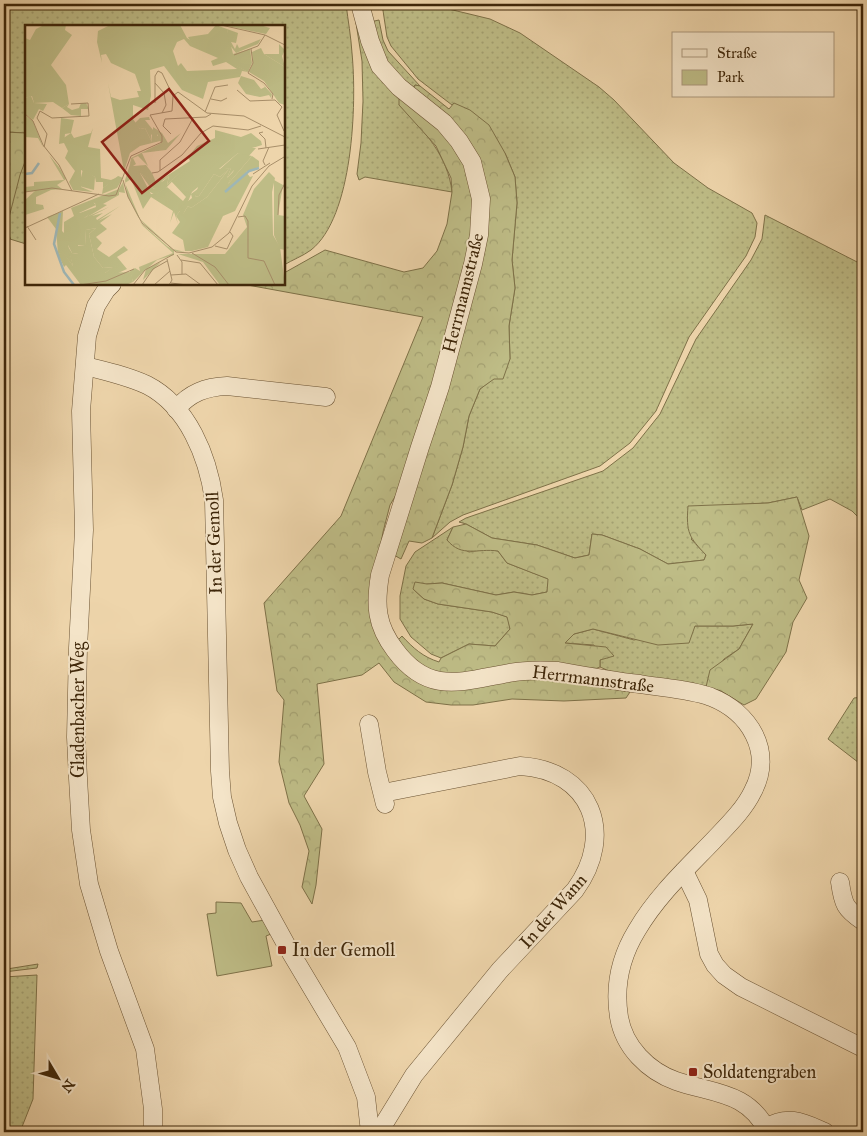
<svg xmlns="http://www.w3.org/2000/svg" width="867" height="1136" font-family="'IM FELL Great Primer',serif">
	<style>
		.grass { fill: url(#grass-dots); stroke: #7e7148 }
		.forest { fill: url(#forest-crowns); stroke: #7e7148 }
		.park { fill: #bebc86; stroke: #7e7148 }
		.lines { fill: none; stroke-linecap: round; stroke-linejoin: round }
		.minor-casing { stroke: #6a5232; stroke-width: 19 }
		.minor { stroke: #f4e4c8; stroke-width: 18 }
		.poi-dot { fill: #8f2418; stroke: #f4e4c8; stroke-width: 2 }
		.labels { text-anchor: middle; stroke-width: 4; stroke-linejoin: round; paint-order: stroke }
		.street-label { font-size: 18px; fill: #3e2609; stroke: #f4e4c8 }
		.poi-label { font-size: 18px; fill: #3e2609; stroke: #f4e4c8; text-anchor: start }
		.inset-river { fill: none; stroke: #9eb6b5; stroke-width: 2.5 }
		.inset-road { fill: none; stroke: #a88f6a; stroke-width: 1 }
		.view { fill: #8f2418; fill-opacity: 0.15; stroke: #8f2418; stroke-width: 2.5 }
		.inset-edge { fill: none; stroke: #3e2609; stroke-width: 2.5 }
	</style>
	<defs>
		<pattern id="grass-dots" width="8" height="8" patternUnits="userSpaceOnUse" patternTransform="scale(1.25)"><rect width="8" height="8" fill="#bebc86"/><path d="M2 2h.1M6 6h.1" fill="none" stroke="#a4a172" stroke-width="1.8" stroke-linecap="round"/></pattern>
		<pattern id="forest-crowns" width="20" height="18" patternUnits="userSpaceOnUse" patternTransform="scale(1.25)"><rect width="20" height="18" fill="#bebc86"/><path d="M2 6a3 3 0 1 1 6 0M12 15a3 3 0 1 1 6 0" fill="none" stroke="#a4a172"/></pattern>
	</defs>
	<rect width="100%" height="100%" fill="#eed5ab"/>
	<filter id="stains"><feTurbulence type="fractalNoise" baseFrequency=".004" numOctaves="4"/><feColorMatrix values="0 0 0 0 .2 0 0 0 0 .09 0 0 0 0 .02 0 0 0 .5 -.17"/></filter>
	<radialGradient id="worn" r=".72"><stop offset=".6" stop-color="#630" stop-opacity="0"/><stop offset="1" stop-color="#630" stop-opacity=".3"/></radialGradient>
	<g class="grass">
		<path d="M4 4H346C348 20 351 37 352 53 357 104 353 217 311 250 303 256 292 260 284 265V26H26V133L7 132H4Z"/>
		<path d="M353 4 402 99 399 105C424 130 448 156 452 192L365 177 359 180 357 174 361 143 363 101 362 61Z"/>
		<polygon points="382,4 428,4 490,19 520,33 599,87 614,100 674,163 708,188 752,213 757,223 755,237 746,256 689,337 656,411 630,443 600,466 463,515 450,522 432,538 452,485 463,447 469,416 480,389 494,378 510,359 509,326 515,288 512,260 517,203 515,177 505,153 454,103 452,105 418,79 391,46 387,37"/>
		<polygon points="379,20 383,40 388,51 420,86 415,85 412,91 386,64 370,22"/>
		<path d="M25 159H26V244L10 239C4 212 16 184 25 159Z"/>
		<polygon points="765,215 863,265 863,522 852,511 830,499 802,510 797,497 768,503 731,505 691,539 706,555 704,560 668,564 640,549 602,535 592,534 589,555 575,558 537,545 492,538 466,524 459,522 466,518 603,471 633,448 660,414 696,339 751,260 762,239"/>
		<polygon points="453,527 447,540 469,552 487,549 498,551 507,563 549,579 547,592 532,595 514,592 496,595 442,583 427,584 413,589 424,599 438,604 492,612 508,617 510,629 495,646 469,644 441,658 431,654 411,637 400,619 400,596 406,566 415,552"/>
		<path d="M753 624 739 649 724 659 706 687C671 676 633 683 600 667V660L594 645 564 643 574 634 593 629 634 640 695 626H733Z"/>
		<polygon points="863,697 863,766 828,739 854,698"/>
		<polygon points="4,773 7,969 38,964 37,968 4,972"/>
		<polygon points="37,975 33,1099 20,1132 4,1132 4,977"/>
	</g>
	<g class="forest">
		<polygon points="415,85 420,86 449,109 454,103 470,110 489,125 505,153 515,177 517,203 512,260 515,288 509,326 510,359 503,379 494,379 480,389 469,416 463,447 452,485 432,538 422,543 409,541 401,559 392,554 487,189 412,91"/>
		<polygon points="405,98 442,131 456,151 467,169 475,203 474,233 431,394 396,495 390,505 383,532 371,600 404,671 519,679 556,678 630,692 626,698 564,701 512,699 473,705 451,705 426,702 394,682 379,663 362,675 317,684 324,764 304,796 322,829 316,885 312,904 302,887 309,851 300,825 289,803 279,762 284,700 277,691 264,603 341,516 423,317 242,284 284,284 284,273 325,250 404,272 423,268 437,251 447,224 452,192 451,178 436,146 399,105 399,99"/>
		<polygon points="4,132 26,133 26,159 20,175 7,225 10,239 4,240 4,175 8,163 6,150 4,149"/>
		<path d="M797 497 809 536 799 580 807 598 793 622 786 652 756 699 744 705 721 691 706 687 710 670 739 649 753 624 733 626H695L689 643 658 645 593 629 574 634 565 643 606 647 614 656 600 660V667L587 672 467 678 428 671 396 642 402 636C413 648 423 657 439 662L441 658 469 644 495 646 510 629 507 617 492 612 438 604 424 599 413 589 415 582 427 584 442 583 496 595 514 592 532 595 547 592 548 579 507 563 498 551C477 548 462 558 447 540L453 527 466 524 492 538 537 545 575 558 589 555 592 534 602 535 640 549 668 564 704 560 706 555C689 537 686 533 688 506L768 503Z"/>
	</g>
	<polygon class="park" points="216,902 241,903 252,922 265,920 271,934 266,936 272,966 217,976 207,914 216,913"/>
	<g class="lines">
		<defs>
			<g id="minor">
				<path d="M360 4 370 41 380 66 399 87 444 123 459 141 472 162 481 199 479 235 473 264 440 387 420 447 380 575C375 605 376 625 395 650 429 696 462 681 509 673 525 670 541 670 558 671 585 676 613 681 640 684 663 688 689 689 711 697 749 712 774 751 753 791 744 810 727 826 713 841 686 869 657 896 637 930 621 956 614 986 619 1017 624 1047 648 1071 676 1081 713 1094 748 1091 768 1132"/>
				<polyline points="112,284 106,290 96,306 87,336 81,411 84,530 78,648 76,737 78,778 81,830 89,884 109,951 145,1049 153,1109 153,1132"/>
				<path d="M85 366C106 371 127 376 147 385 188 406 208 457 214 500L220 771 222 797 228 823 237 850 249 877 288 948 347 1047 366 1097 370 1132"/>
				<path d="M176 409C190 393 205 387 227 386L326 397"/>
				<polyline points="369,724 377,772 385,804"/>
				<polyline points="684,871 698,900 709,954 715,965 724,975 741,987 863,1048"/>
				<path d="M840 882C843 904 845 909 863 921"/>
				<path d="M766 1128C788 1114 804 1123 825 1132"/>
				<path d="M379 1132 414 1075 500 970 575 890C616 834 591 770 520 766L383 793"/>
			</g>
		</defs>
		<use href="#minor" class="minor-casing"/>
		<use href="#minor" class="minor"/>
	</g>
	<g class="poi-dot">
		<rect x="277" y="945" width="10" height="10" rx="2.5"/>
		<rect x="688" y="1067" width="10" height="10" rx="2.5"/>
	</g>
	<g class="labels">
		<g class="street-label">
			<text transform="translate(463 293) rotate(-76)" y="6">Herrmannstraße</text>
			<text transform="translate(214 543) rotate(-92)" y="6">In der Gemoll</text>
			<text transform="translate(593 679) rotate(7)" y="6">Herrmannstraße</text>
			<text transform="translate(78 710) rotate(-90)" y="6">Gladenbacher Weg</text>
			<text transform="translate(553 911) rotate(-49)" y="6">In der Wann</text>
		</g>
		<g class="poi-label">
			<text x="292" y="956">In der Gemoll</text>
			<text x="703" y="1078">Soldatengraben</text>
		</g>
	</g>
	<g transform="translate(25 25)">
		<rect width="260" height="260" fill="#eed5ab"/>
		<path d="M85 0H155L162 13 223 47 217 46 215 52 183 57 178 74 157 65 139 41 125 45 126 71 123 85 108 80V94L115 104 120 103 127 117V108L132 117 130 110 136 112 135 116 115 121 105 128 99 146 83 58 86 72 95 75 114 72 112 66H116L110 49 86 38 81 29 76 30 77 38 72 17 73 6ZM159 14 165 21 193 33 186 36 188 41 201 37 212 44 162 46 156 38 153 41 148 26 152 17ZM198 0H235L245 3 241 9ZM254 19 260 25 257 31 260 42 239 29H254ZM216 51 229 55 236 64 240 62 231 52 247 69 246 73 244 70 235 72 221 69 213 58ZM6 71 9 78 22 79 18 86 14 84 8 95 0 89V73ZM56 78H61L64 84H56V91L46 90 37 83 44 79 42 82 47 85 54 83ZM0 90 8 96 18 122 13 113 0 112ZM36 93 49 95 46 108 40 109 39 118 34 119ZM190 105 216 112 226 108 236 116 237 120 227 123H231L222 133 213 128 194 144 206 143 202 153 210 145 203 159 227 131 234 136V142L221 147 225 152 228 151 210 186 198 191 183 222 167 226H160L158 215 147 208 155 197 151 191 155 186 149 187 145 198 148 186 126 172 118 184 106 154 100 158 115 194 148 224 160 227 149 226V230L132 235 123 243 136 237 118 255 121 244 108 257 105 246 110 243 115 246 114 242 148 228 118 201 115 197 142 221 149 225 124 204 119 199 113 192 102 170 100 155 106 136 108 133 111 139 108 141 121 140 127 148 131 157 125 159 124 154 115 148 126 169H131L142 162 158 176 161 172 146 156 159 144 142 160 144 151 136 157 139 156 136 161 129 164 126 161 165 136 163 132 172 121 190 113ZM204 144 182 172 166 183 163 181 158 189 167 167 173 162 170 172 174 171 189 149 195 152ZM93 151 98 153 92 163 77 169 78 163ZM249 155 258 160 253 190 260 191V225L255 224 249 210ZM28 164 11 172V179L18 180 19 184 0 190V175L10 166ZM61 177H68L71 180 54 188 65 189 59 193 84 182 67 191 78 188 71 193 72 195 95 181 73 196 87 189 75 198 82 204 71 212 77 218 72 224 84 232 99 221 103 225 92 232 102 244 91 249 80 248 88 242 78 243 69 232 64 209 71 203 61 205 60 220H53L54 229 47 228 43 220 48 241 38 228 33 229 31 204 22 192 38 186 37 206 39 208V197L49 191 46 183ZM52 239 63 254 58 257 46 243Z" fill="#bebc86" fill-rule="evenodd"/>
		<path d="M19 0H41L40 5 47 10 26 40 41 60 44 79 37 83 28 77 9 78 7 71 0 73V13L5 15 11 4ZM124 92 125 95H120L128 105V102L137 108 143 118 156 108 141 125 117 128 123 141 113 131 108 133 105 140 106 133 136 118 132 109V117L126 109 127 117 120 103 115 104 110 98 115 93ZM68 103 63 122 75 124 76 153 86 155 95 151 78 163V157H71L70 152 56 145V162L68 167 48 165 44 157 50 146 40 133 43 126 37 114 46 108 49 113 66 108ZM213 128 227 131 203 159 209 145 202 153 206 143 194 145ZM24 130 34 142 41 154 32 160 37 164 0 167V162L9 161V157L39 155ZM159 144 140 164 130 170 122 165 125 162 115 148 125 154V159L131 157 126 161 129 164 144 151 142 160ZM204 144 182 172 166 183 163 181 158 189V182L151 191 153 199 149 187 167 173 166 169 174 163 170 172 174 171 189 149 195 152ZM244 147 250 153 247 167 248 210 255 222 260 260H195L178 237 153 229H200L222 202 218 190 229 164ZM98 157 100 168 94 167V170L78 179 82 180 59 194 64 189H52L71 182 70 178 61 177 94 164ZM71 203 64 209 69 232 78 243 89 242 80 248 106 247 108 257 101 260H56L41 240 39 242 33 229 38 227 48 241 42 220 47 228 53 229 51 221 60 220 61 205Z" fill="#bebc86"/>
		<path d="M191 0 202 4 208 29 225 24 227 38 223 47 173 22 165 15 163 12 183 9ZM236 23 239 29 260 42V80L254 78 239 56 224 47 228 38 227 27Z" fill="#bebc86"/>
		<path d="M202 4 213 8 211 18 206 17 210 24 212 19 214 23 236 14 233 19 211 28 204 19ZM58 144 70 152 69 165 54 161Z" fill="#bebc86"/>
		<path class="inset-river" d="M0 149 7 148 14 138M200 167 224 146 234 143M35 188 29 219 39 247 49 260"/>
		<path class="inset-road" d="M196 0 240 10 260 20M226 24 228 38 223 48 239 58 248 69 247 74M209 30 233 21 240 10M130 58 139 68 141 80 137 88M212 65 225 76 250 75 257 82 252 90 259 106M186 74 196 76 202 73M130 78V51L133 46 137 48 148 71M180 87 190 62 203 60M0 89 8 96 18 120 34 140 47 166M12 93 15 86 27 93 64 91 63 78 46 79M12 93 22 109 19 122M238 107 234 108 240 114 241 123M146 109 138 101 140 94 181 92 186 89M233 124 260 120M240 140 238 136 244 122M135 146V135L155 117 168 93M127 148 133 147 157 130 176 108 188 101 223 105 236 101M228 149 245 138M98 155 103 172 117 198 151 227 164 228 187 222 204 208 227 161 244 141 259 132M0 167 27 163 84 171 91 170 106 131 137 117V111L125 90 147 86 148 71 153 67 182 88 219 91 260 112M253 190 254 170 260 158M213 192 220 191 223 196V233L239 236 250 260M2 201 11 215M0 203 74 169M190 221 202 224 208 211 205 207M167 228 190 242 204 260M152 230 157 237V249M142 234 147 255 144 260M156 235 175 238 193 260M146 250 161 249 176 260M146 258 162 260M55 260 81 256 109 244M108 260 120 245 149 229M117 260 128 244 142 236M129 260 145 246"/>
		<path class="view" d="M144 64 184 116 117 168 77 117Z"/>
		<rect width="260" height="260" class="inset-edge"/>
	</g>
	<rect width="867" height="1136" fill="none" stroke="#eed5ab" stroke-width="20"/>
	<rect x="5" y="5" width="857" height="1126" fill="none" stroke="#3e2609" stroke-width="2.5"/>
	<rect x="10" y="10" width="847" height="1116" fill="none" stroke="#3e2609"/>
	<rect x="672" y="32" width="162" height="65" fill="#f4e4c8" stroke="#ab987c"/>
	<rect x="682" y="49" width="25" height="8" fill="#f4e4c8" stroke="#ab987c"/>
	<text x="717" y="58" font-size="15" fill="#3e2609">Straße</text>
	<rect x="682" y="70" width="25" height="15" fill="#bebc86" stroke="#ab987c"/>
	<text x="717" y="82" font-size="15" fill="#3e2609">Park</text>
	<g transform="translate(58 1078) rotate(128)" stroke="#f4e4c8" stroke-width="4" paint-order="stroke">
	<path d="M0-4L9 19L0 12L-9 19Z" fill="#3e2609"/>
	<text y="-8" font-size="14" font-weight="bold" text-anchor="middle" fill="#3e2609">N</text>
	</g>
	<rect width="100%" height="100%" filter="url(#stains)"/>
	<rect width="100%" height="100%" fill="url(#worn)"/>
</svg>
